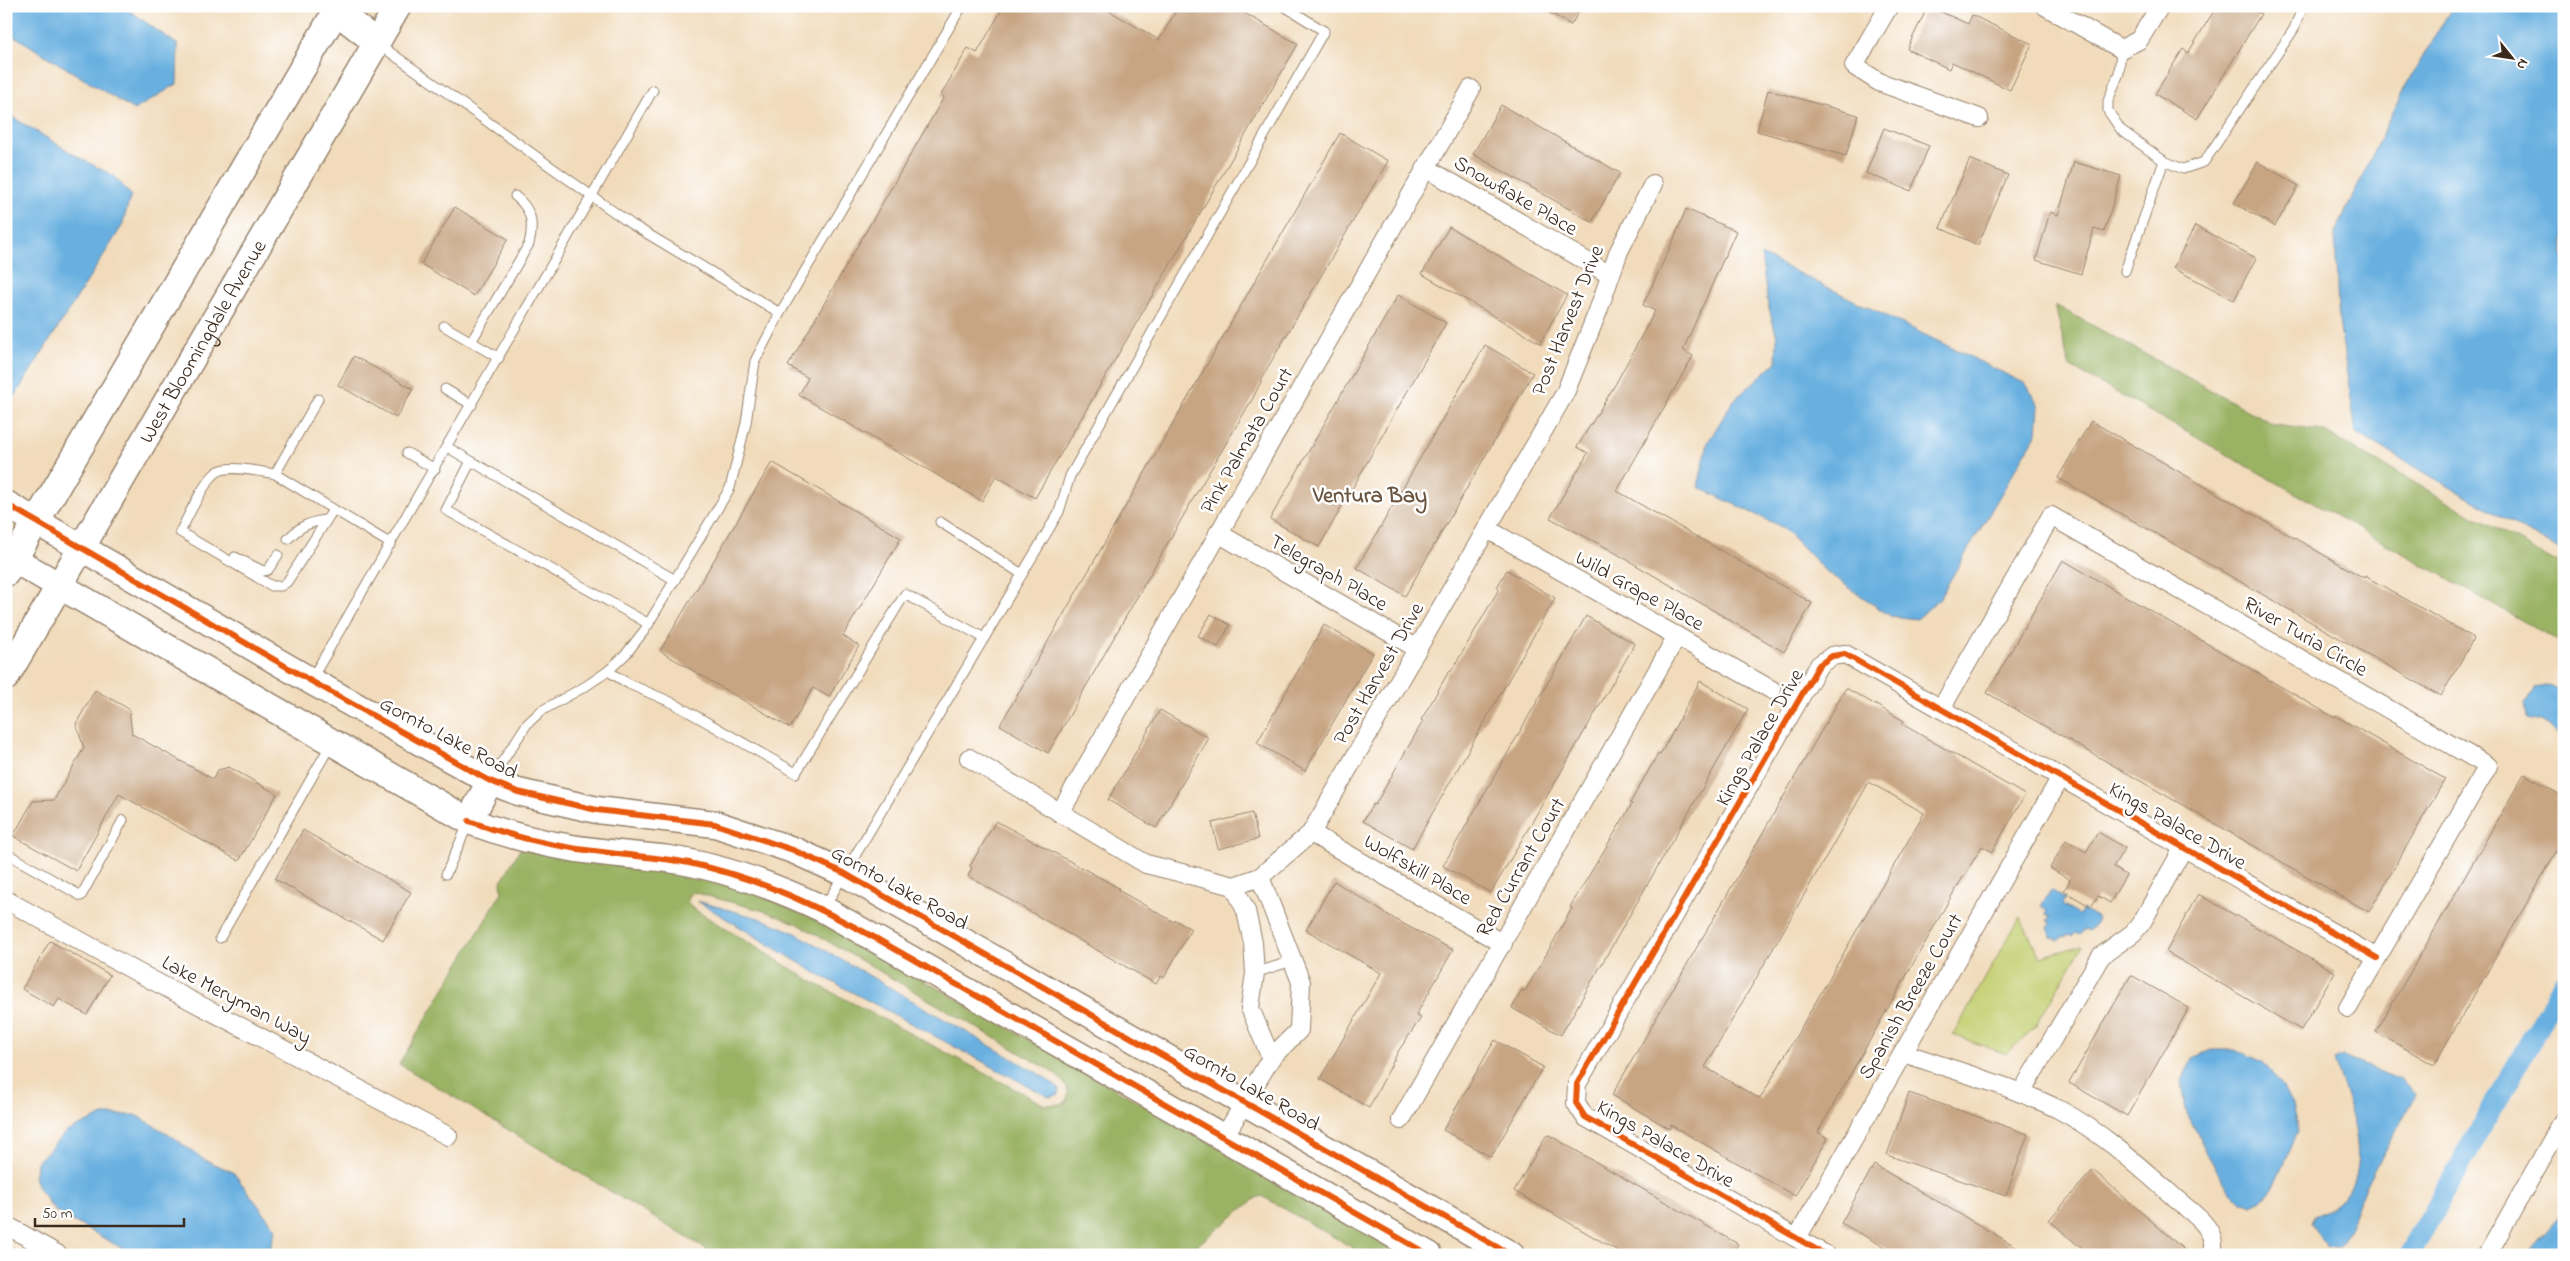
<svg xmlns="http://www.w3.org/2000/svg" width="2570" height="1261" font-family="'Indie Flower',sans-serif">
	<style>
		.green { fill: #c3cf71; stroke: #7f7c48 }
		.forest { fill: #9ab263; stroke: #6a6e40; fill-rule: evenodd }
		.water { fill: #69b0e0; stroke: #526d7f }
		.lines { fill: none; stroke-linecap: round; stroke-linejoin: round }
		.canal { stroke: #69b0e0; stroke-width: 21 }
		.building { fill: #c7a583; fill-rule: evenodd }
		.lane-casing { stroke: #96826c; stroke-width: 11 }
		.street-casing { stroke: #96826c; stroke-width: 20 }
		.secondary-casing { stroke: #96826c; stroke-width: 29 }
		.lane { stroke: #fff; stroke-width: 9 }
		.street { stroke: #fff; stroke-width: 18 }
		.secondary { stroke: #fff; stroke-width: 26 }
		.cycleway-casing { stroke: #fff; stroke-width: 9 }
		.cycleway { stroke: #e8590c; stroke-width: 6 }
		.labels { text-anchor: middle; stroke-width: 5; stroke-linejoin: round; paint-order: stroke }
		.street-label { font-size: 21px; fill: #3b2a1e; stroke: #fff }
		.neighbourhood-label { font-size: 22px; font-weight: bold; fill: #6c5541; stroke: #fff }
	</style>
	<rect width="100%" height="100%" fill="#fff"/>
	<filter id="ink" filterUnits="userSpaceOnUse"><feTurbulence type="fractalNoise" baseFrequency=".02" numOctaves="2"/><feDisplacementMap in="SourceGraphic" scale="10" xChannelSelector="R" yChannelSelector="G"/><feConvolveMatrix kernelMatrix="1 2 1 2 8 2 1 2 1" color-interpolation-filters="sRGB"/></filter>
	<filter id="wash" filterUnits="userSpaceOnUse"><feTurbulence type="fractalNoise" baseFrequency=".0096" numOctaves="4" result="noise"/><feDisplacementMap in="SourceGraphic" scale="20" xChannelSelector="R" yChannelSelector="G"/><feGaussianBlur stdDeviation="1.12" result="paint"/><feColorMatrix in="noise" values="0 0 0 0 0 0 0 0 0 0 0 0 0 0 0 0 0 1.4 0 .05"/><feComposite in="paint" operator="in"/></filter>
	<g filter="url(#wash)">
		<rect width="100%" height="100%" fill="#f1dbbb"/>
		<polygon class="green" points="2020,917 2040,957 2083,945 2034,1028 2006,1054 1953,1035"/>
		<g class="forest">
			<polygon points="2055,305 2275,425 2323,431 2564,567 2564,644 2069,366"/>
			<path d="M520 849 669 870 718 880 791 905 1408 1255H1365L1262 1196 1256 1198 1185 1255H716L399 1064 502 892 501 882ZM693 892 764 911 798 924 1048 1069C1059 1078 1073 1085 1066 1102L1061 1104 1045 1105 811 981 692 908 687 901 689 895Z"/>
		</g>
		<g class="water">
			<polygon points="6,6 123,6 178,45 177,84 134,110 6,31"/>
			<polygon points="2453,6 2564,6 2564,553 2356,433 2338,314 2335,233 2406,85"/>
			<polygon points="6,113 80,158 114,176 131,195 122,226 6,410"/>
			<polygon points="1761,255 2026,384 2039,406 2037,433 1939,599 1917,619 1890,616 1824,570 1784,528 1698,487 1708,442 1733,401 1776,362 1777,337 1768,305"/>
			<polygon points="2550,685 2564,692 2564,736 2541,722 2527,719 2525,703 2535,688"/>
			<polygon points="2051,890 2065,899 2062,905 2079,915 2083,909 2098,918 2089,932 2084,929 2080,935 2075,933 2073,936 2070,934 2058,940 2052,937 2048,928 2051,923 2047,921 2050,917 2045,914 2047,910 2041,906"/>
			<polygon points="697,901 762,919 794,932 1044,1077 1059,1089 1059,1095 1049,1097 816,973"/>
			<polygon points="2211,1050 2237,1050 2263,1062 2281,1085 2292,1104 2298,1132 2274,1187 2262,1200 2252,1205 2240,1201 2229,1190 2209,1157 2186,1111 2182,1081 2192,1058"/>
			<path d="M2343 1057 2403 1081 2415 1094C2400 1129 2376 1162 2361 1198 2353 1217 2352 1228 2338 1247L2326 1246 2311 1223 2314 1216C2386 1189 2351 1113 2334 1061Z"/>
			<polygon points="103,1115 136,1115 170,1135 203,1159 233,1172 276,1229 268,1255 134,1255 55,1211 38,1188 34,1177 37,1162 66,1132"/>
			<polygon points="2564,1211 2564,1255 2526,1255"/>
		</g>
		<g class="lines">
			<polyline class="canal" points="2409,1255 2564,982"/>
		</g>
		<g id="blocks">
			<g class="building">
				<polygon points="1004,6 1101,6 1159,40 1179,6 1232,6 1298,44 1035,498 996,476 982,501 799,395 808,378 788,366 944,97 941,95 968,48 977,53"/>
				<polygon points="1538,6 1582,6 1571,25"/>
				<polygon points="1928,6 1968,24 1972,15 2032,44 2010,90 1952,62 1949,69 1907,49"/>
				<polygon points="2217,6 2248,6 2261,14 2197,119 2155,94 2183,49 2188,53"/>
				<polygon points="1768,90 1858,115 1846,156 1757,131"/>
				<polygon points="1501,105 1620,173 1592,222 1473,154"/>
				<polygon points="1884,128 1929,146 1911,191 1866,173"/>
				<polygon points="1340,133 1388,161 1268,367 1253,398 1193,499 1048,753 1000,725"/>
				<polygon points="1970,159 2008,175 1978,245 1940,228"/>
				<polygon points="2074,162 2121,176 2104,232 2094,229 2081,274 2036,260 2050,212 2058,215"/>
				<polygon points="2258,162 2299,186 2275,226 2234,203"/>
				<polygon points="455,207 508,239 474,296 421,264"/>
				<polygon points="1686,209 1736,231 1683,350 1693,356 1617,491 1812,603 1784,652 1607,548 1550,518 1588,453 1577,447 1615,385 1655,311 1643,305 1674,239"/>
				<polygon points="2195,226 2256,258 2234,300 2173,268"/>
				<polygon points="1449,227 1567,295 1540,343 1422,274"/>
				<polygon points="1398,295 1446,323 1319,547 1270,519"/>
				<polygon points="1485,345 1533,373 1405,596 1357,568"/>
				<polygon points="354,356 413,389 396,418 338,385"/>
				<polygon points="2091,421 2364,578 2365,576 2474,638 2441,696 2058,478"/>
				<polygon points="772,462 901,538 843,636 859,646 829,697 813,688 790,728 660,651"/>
				<polygon points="2063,560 2335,718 2336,716 2445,779 2369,912 1987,693"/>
				<polygon points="1507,570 1555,598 1412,849 1363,821 1373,804 1375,805 1423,721 1421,720 1431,703 1449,671 1451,672 1499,589 1497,587"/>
				<polygon points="1211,614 1230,625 1218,647 1198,636"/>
				<polygon points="1586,616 1635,644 1491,893 1443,866"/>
				<polygon points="1324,625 1373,653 1305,771 1257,743"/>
				<polygon points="1700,681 1748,709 1561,1035 1512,1008 1522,990 1525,991 1551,946 1572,908 1570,907 1632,804 1630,803 1658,754 1660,755"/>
				<path d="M1846 688 1904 721 1902 724 2025 795 1992 852 1982 846 1948 902 1818 1132 1828 1138 1795 1196 1671 1125 1670 1129 1612 1095ZM1869 782 1924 813 1760 1099 1705 1067Z"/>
				<polygon points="95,690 129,709 132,734 213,779 218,770 229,767 277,794 239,861 119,794 76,871 13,836 33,801 54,800 84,748 76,724"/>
				<polygon points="1160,710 1209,738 1156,828 1108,800"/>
				<polygon points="2524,774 2564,797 2564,838 2434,1065 2376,1032"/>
				<polygon points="1252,813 1258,839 1218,849 1212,823"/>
				<polygon points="996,821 1119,888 1118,890 1174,922 1175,920 1191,929 1164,978 1161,976 1156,984 968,876 972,868 970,866"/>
				<polygon points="303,830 411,892 383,940 275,879"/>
				<polygon points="2098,832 2125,848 2113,867 2126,875 2110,903 2098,896 2091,907 2064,891 2070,880 2050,868 2066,840 2086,852"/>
				<polygon points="1334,881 1396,920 1453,950 1416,1015 1421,1018 1399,1050 1369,1108 1320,1079 1381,973 1306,930"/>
				<polygon points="2198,894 2335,972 2301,1030 2166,952"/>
				<polygon points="50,941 110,975 87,1015 59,999 54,1007 22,989"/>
				<polygon points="2131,975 2189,1008 2127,1116 2069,1083"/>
				<polygon points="1495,1040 1543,1067 1491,1157 1443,1130"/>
				<polygon points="1909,1093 2028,1134 2006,1196 1887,1155"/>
				<polygon points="1549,1135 1738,1244 1732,1255 1625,1255 1514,1191 1546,1136"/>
				<polygon points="1874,1165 1890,1174 2031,1255 1899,1255 1841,1223"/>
				<polygon points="2093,1170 2165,1233 2190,1255 2089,1255 2049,1220"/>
			</g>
		</g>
	</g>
	<g filter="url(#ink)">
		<use href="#blocks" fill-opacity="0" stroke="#96826c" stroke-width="1"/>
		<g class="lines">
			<defs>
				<g id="lane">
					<polyline points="377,43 631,224 780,313"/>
					<polyline points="2121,49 2119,73 2108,101 2108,111 2121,130 2164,161 2125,271"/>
					<polyline points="2164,161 2183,169 2204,162 2294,29 2303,6"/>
					<polyline points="444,326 499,358"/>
					<path d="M471 342 529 244C534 224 532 209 515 196"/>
					<polyline points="445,389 472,405"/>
					<path d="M318 399 275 474C261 472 229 464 217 472 204 481 188 517 180 532L272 586H281L287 582 333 510"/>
					<polyline points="447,447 675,580"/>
					<polyline points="407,453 435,469"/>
					<polyline points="471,461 446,510 649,624"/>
					<polyline points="275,474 391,544"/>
					<polyline points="940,522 1022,574"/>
					<path d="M288 539C299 527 309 522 325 520"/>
					<polyline points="235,557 263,571 268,570 278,555"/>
					<polyline points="608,671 629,684 673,703 796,773 905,594 984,638"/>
					<polyline points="311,680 653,90"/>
					<polyline points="491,779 527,724 541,711 586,686 608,671 626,654 644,631 730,488 746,423 755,361 780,313 962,6"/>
					<polyline points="6,853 81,896 123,820"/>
					<polyline points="446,874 468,824"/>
					<polyline points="824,908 1059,512 1070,476 1324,31 1284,6"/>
					<polyline points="220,938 331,744"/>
					<polyline points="1255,973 1292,961"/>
				</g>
				<g id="street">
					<polyline points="1889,6 1854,66 1879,82 1979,118"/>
					<polyline points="2045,6 2121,49 2139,40 2160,6"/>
					<polyline points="1426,168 1610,275"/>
					<polyline points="1487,529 1772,690"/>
					<polyline points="1218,533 1418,649"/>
					<polyline points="1941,709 2051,516 2488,766 2348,1008"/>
					<polyline points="969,758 1146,864 1234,886 1260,877 1311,833 1565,393 1598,311 1619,251 1653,184"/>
					<polyline points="1060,813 1471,89"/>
					<polyline points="1311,833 1503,944"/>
					<polyline points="1234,886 1246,911 1253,943 1255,973 1250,1008 1271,1058"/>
					<polyline points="6,900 135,971 448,1136"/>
					<path d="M1904 1053C1955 1071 2009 1085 2058 1109 2102 1132 2139 1166 2176 1199 2193 1214 2219 1228 2212 1255"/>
					<polyline points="2021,1093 2101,956 2133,933 2142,922 2184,847"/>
					<polyline points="1401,1120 1677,636"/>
					<polyline points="1224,1137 1271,1058 1299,1030 1301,982 1260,877"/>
					<polyline points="6,1225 59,1255"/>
					<polyline points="1797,1238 2061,777"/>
					<polyline points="1826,1255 1585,1117 1576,1103 1577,1084 1819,665 1832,656 1845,654 2377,958"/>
					<polyline points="2487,1255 2564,1119"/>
				</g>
				<g id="secondary">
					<polyline points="336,11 376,42"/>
					<polyline points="6,504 311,681 490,781 518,792 597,810 715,824 793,850 844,873 1511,1255"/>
					<path d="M6 555 469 821C512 837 555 847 601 852 624 855 647 856 669 859 723 867 774 886 823 909L1429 1255"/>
					<polyline points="6,573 339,6"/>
					<path id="s1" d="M6 677 398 6"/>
					<polyline points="469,821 490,781"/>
				</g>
			</defs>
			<use href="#lane" class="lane-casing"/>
			<use href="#street" class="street-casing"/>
			<use href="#secondary" class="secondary-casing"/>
			<use href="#lane" class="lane"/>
			<use href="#street" class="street"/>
			<use href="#secondary" class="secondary"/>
			<defs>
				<g id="cycleway">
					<polyline points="6,504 311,681 490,781 518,792 597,810 715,824 793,850 844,873 1511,1255"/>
					<path d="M469 821C512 837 556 847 602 852 631 856 660 857 689 863 760 878 816 906 879 940L1429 1255"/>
					<polyline points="1826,1255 1585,1117 1576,1103 1577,1084 1819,665 1832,656 1845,654 2377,958"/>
				</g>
			</defs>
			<use href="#cycleway" class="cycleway-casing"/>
			<use href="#cycleway" class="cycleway"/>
		</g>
	</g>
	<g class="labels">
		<g class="street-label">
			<text transform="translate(1516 195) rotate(30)" y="7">Snowflake Place</text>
			<text transform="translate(1567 320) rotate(-68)" y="7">Post Harvest Drive</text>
			<text dy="7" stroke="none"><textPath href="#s1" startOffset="389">West Bloomingdale Avenue</textPath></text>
			<text transform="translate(1246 440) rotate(-60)" y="7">Pink Palmata Court</text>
			<text transform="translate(1329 572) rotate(30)" y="7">Telegraph Place</text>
			<text transform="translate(1640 590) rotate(29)" y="7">Wild Grape Place</text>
			<text transform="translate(2306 636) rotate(30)" y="7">River Turia Circle</text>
			<text transform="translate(1378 673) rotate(-60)" y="7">Post Harvest Drive</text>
			<text transform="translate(449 737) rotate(28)" y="7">Gornto Lake Road</text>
			<text transform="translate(1759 737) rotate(-60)" y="7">Kings Palace Drive</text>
			<text transform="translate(2178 825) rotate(30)" y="7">Kings Palace Drive</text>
			<text transform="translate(1520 867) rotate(-60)" y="7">Red Currant Court</text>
			<text transform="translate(1418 869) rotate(30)" y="7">Wolfskill Place</text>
			<text transform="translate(900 887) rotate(29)" y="7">Gornto Lake Road</text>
			<text transform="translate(1910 996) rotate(-60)" y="7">Spanish Breeze Court</text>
			<text transform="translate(237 999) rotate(28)" y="7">Lake Meryman Way</text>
			<text transform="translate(1252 1087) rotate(30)" y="7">Gornto Lake Road</text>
			<text transform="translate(1666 1143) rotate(30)" y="7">Kings Palace Drive</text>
		</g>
		<g class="neighbourhood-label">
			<text x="1370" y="502">Ventura Bay</text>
		</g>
	</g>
	<rect width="2570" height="1261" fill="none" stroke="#fff" stroke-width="25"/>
	<g transform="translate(2512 58) rotate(120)" stroke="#ffffff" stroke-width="4" paint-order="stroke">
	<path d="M0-4L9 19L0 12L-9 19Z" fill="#3b2a1e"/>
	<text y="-8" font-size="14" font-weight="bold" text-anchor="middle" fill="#3b2a1e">N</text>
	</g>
	<path d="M35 1218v8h149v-8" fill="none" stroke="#3b2a1e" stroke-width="2.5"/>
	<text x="42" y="1218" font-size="15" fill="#3b2a1e" stroke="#ffffff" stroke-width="4" paint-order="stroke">50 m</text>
</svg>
